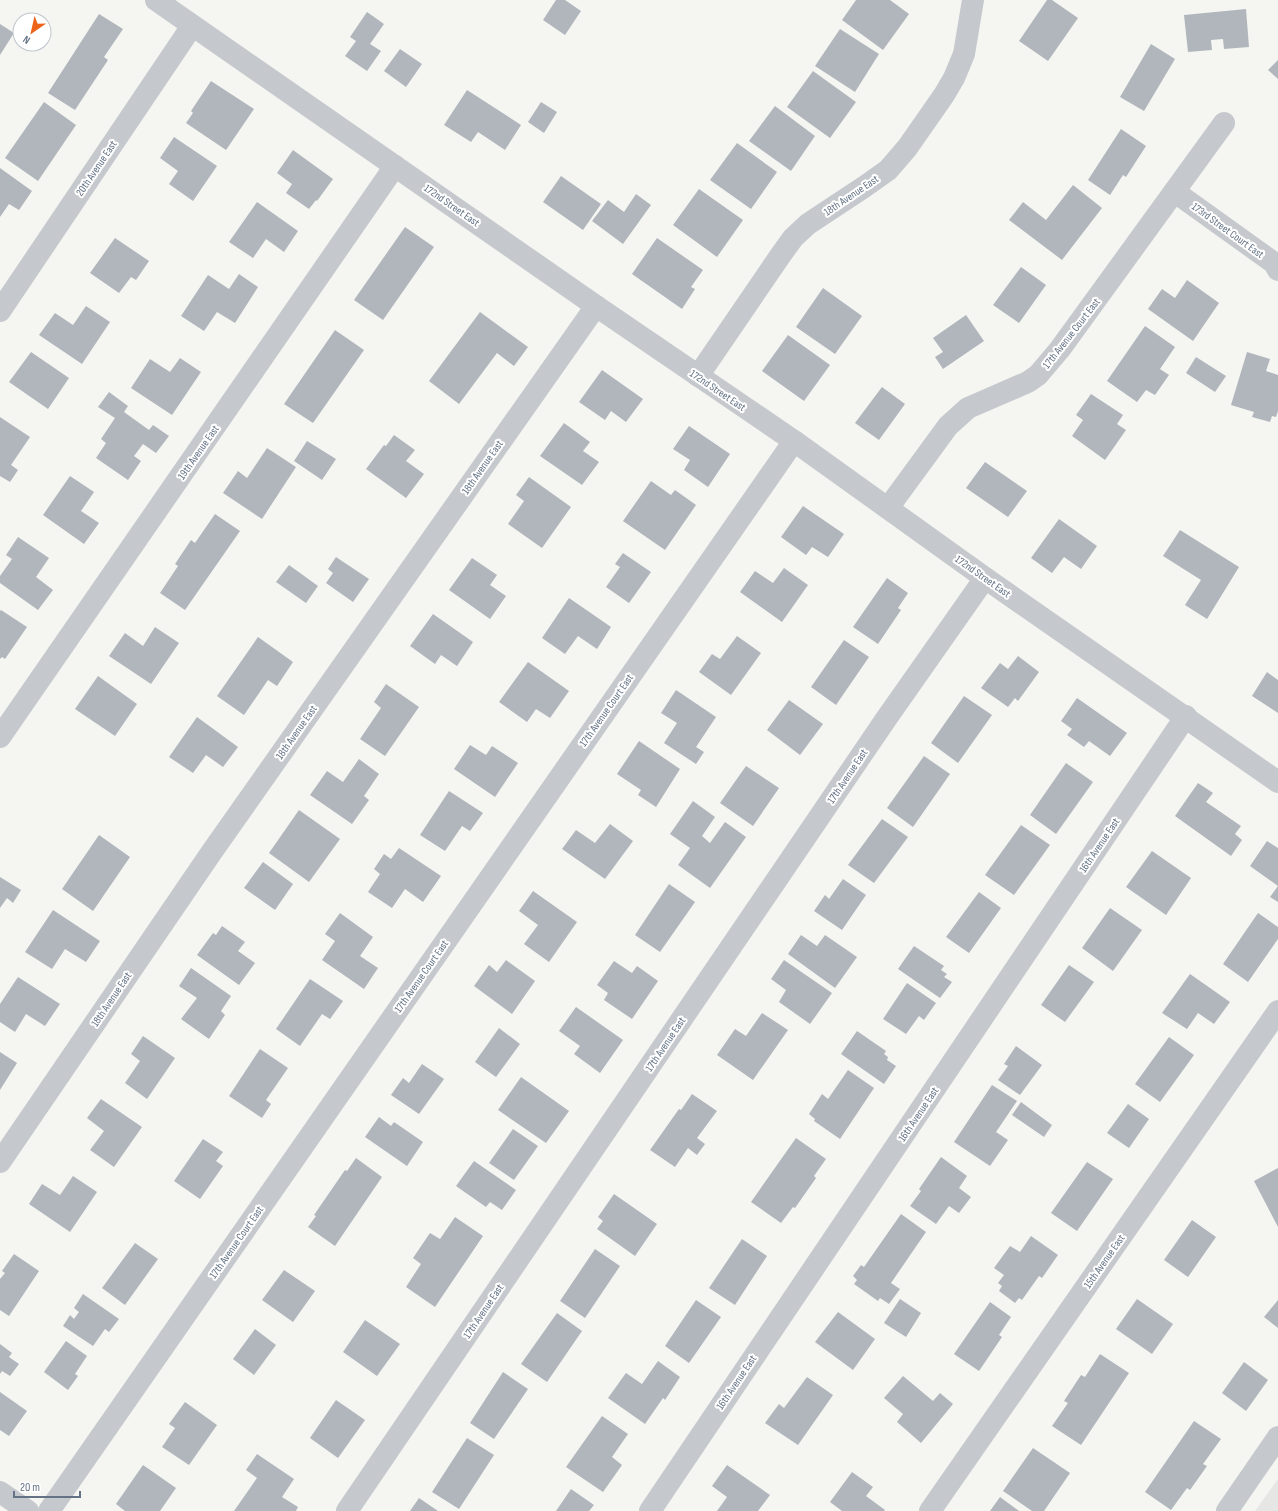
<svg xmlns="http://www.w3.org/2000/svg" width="1278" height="1511" font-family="'Sofia Sans Condensed',sans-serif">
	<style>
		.built { fill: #e6e7e5 }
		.building { fill: #b0b6bc }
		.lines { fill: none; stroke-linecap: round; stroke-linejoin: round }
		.minor { stroke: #c5c8cc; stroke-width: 22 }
		.tertiary { stroke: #c5c8cc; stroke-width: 22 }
		.labels { text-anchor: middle; stroke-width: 4; stroke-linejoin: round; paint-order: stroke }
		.street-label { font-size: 11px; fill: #637285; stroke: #fff }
	</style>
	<rect width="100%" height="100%" fill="#f5f6f2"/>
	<polygon class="built" points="1278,1479 1278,1511 1255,1511"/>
	<g class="building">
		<polygon points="556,0 565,0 581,11 565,35 543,20"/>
		<polygon points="856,0 890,0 909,14 883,50 842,20"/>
		<polygon points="1047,0 1052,0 1078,18 1048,61 1019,41"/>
		<polygon points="1246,9 1249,47 1224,49 1223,39 1211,40 1212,50 1188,52 1184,15"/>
		<polygon points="367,12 384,24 370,44 381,51 367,71 345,56 356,41 350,37"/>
		<polygon points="99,14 123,29 104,57 108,60 75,110 48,93"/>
		<polygon points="0,24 14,33 0,55"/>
		<polygon points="840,29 879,54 855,92 815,66"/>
		<polygon points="1151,44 1175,59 1144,111 1120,97"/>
		<polygon points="400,49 422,64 406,87 384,71"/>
		<polygon points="1278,60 1278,79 1268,70"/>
		<polygon points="813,71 856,102 830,138 787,107"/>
		<polygon points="211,81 254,109 226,150 186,123 193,113 191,111"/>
		<polygon points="467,90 521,125 505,150 478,132 471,142 444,125"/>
		<polygon points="44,102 76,125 38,181 5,158"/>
		<polygon points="541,102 557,112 544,133 528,122"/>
		<polygon points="775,106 815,136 791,171 749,141"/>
		<polygon points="1121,129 1146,146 1126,177 1123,175 1110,195 1088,180"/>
		<polygon points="174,137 217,166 193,201 169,184 178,171 160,158"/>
		<polygon points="737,143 777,172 751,209 710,180"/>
		<polygon points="293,150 333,179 317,201 316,200 309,209 286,193 292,184 277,173"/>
		<polygon points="0,168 32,191 19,210 9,204 0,217"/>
		<polygon points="561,176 601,204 583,230 543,202"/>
		<polygon points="1073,185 1102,208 1062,260 1009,220 1023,202 1046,220"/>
		<polygon points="699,189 743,220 717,257 673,225"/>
		<polygon points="636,194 651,205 623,244 592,221 608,200 624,212"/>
		<polygon points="257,202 298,231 284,252 266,239 253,258 229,242"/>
		<polygon points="405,227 434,247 383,320 354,300"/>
		<polygon points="115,238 149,261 136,280 131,277 119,293 90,273"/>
		<polygon points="657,238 703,270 691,287 695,289 682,309 632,274"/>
		<polygon points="1021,267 1046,285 1019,323 993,305"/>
		<polygon points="239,274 258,287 235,323 217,312 204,331 181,316 208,275 229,289"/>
		<polygon points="1187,280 1219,303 1193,341 1148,309 1162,289 1175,298"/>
		<polygon points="823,288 862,316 835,354 796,327"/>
		<polygon points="86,306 110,322 82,364 39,335 55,313 73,325"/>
		<polygon points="480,312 528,347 514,366 497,353 459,404 429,381"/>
		<polygon points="966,315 984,341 943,369 935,357 943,352 933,338"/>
		<polygon points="1145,326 1175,347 1160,369 1169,375 1155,395 1146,390 1137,402 1107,381"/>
		<polygon points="335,330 364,350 313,423 284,404"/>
		<polygon points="788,335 830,365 804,401 762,371"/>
		<polygon points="31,352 69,378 48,409 9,382"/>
		<polygon points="1247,352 1270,359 1266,371 1278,375 1278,411 1276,417 1272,416 1270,422 1252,417 1254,412 1231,405"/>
		<polygon points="1196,357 1226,376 1215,392 1186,373"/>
		<polygon points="180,358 201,372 172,415 131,388 150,359 170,372"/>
		<polygon points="602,370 643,399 626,422 611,411 605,420 579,402"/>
		<polygon points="882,387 905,404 879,440 855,423"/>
		<polygon points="109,392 128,406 124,412 149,430 153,425 169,436 156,453 143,444 134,456 141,461 128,480 96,458 106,443 101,439 115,418 98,407"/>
		<polygon points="1091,394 1123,415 1117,424 1126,430 1105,460 1072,436 1083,420 1076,415"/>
		<polygon points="0,417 30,437 11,465 18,470 10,482 0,476"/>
		<polygon points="564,423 590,442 583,451 599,462 582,485 540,456"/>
		<polygon points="689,426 730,454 708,487 684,470 690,460 673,449"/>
		<polygon points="394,435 415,450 406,461 424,474 406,498 366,469 384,445 386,446"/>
		<polygon points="307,441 336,459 322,480 294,461"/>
		<polygon points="267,448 296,467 262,519 223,493 238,471 247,478"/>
		<polygon points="985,462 1027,491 1008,517 966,488"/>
		<polygon points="70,476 94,492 81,511 99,523 84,544 43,515"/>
		<polygon points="529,477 571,507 542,548 508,524 524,501 516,495"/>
		<polygon points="651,481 671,495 675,490 696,505 665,550 623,521"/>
		<polygon points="803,506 844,534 828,557 812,547 806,555 781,537"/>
		<polygon points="215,514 240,531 185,610 160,593 178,566 175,564 191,540 195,543"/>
		<polygon points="1059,519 1097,546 1081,569 1064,557 1052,573 1031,558"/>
		<polygon points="1180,530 1239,567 1207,619 1185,605 1201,580 1163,556"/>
		<polygon points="18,537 49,558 36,577 53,590 38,610 0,583 0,576 12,559 6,555"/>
		<polygon points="623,553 651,572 629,603 606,587 620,567 615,564"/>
		<polygon points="336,557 369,579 353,602 326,583 333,573 328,569"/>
		<polygon points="472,558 497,575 490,585 506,596 490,619 449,590"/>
		<polygon points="289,565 318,586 306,603 276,582"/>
		<polygon points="784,568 808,585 782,622 740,592 755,571 773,583"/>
		<polygon points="887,578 908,593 898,608 901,610 878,644 853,627"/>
		<polygon points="569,598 611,627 597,649 578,636 565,654 542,638"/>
		<polygon points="1,610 27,627 5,659 2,657 0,659 0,611"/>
		<polygon points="433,614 473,642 457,666 441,655 435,664 410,646"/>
		<polygon points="155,627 179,643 151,684 109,656 125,633 143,646"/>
		<polygon points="737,636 761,653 731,695 699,672 712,654 720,659"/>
		<polygon points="258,637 293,662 277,686 268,680 244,715 217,696"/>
		<polygon points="844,640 869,657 836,705 811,687"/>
		<polygon points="1018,656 1039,672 1018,701 1015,698 1008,707 981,688 1000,663 1008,669"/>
		<polygon points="528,662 569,691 550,718 536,709 527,722 499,702"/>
		<polygon points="1267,672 1278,680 1278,713 1252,696"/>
		<polygon points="98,676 137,704 115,736 75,709"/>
		<polygon points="386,684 419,707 385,756 360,739 381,708 374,702"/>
		<polygon points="676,690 716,717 696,747 704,752 696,764 664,743 677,723 661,713"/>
		<polygon points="964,696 992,715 958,763 931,743"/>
		<polygon points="1077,698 1127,733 1110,756 1089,741 1084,747 1067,735 1072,729 1061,721"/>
		<polygon points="789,700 823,724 800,755 767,730"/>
		<polygon points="197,717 238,747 223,767 206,755 193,773 169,757"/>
		<polygon points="639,741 680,769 656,807 638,795 641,790 617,774"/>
		<polygon points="470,745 486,755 492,746 518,763 495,797 454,769"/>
		<polygon points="924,756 950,774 913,827 887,808"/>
		<polygon points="359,759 379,774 364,796 369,800 352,824 310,795 327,771 343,782"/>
		<polygon points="1066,763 1093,782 1056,834 1030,815"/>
		<polygon points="746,766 779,788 753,826 720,803"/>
		<polygon points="1198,783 1213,793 1206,802 1241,826 1235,834 1242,840 1231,856 1175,816"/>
		<polygon points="449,791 483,813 470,831 462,826 445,851 420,835"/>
		<polygon points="693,801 715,817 702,836 710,843 725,822 746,837 710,888 678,865 690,848 670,834"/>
		<polygon points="299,810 340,839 309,882 269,853"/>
		<polygon points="882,819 908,837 874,883 848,865"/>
		<polygon points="610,824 633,841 605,879 562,849 576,830 595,843"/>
		<polygon points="1021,825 1050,845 1014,895 985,875"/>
		<polygon points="99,835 130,857 93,911 62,889"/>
		<polygon points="1267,841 1278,848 1278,902 1270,897 1278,886 1250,866"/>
		<polygon points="399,848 441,876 423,902 405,889 392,908 368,892 380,874 374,869 384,854 391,859"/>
		<polygon points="1152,851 1191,878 1166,915 1126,887"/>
		<polygon points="263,862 293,884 275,910 244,888"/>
		<polygon points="0,877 21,890 13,903 7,898 0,908"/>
		<polygon points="843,879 866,895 842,930 814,911 825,895 829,899"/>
		<polygon points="669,884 695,902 660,952 635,935"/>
		<polygon points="533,891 577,922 549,962 524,944 538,925 519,911"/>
		<polygon points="979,892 1001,908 969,953 946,937"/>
		<polygon points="1110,908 1142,930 1113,971 1082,948"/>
		<polygon points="53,910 100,941 86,962 65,949 52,969 25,952"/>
		<polygon points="340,913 373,937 360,956 378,968 364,989 322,960 335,941 325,934"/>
		<polygon points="1258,913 1278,927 1278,939 1248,982 1223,964"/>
		<polygon points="222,926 245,942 238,951 255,963 239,985 197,955 213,933 216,935"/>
		<polygon points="801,935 817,946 825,935 857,957 835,988 788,954"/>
		<polygon points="914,946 944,966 941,970 947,974 944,977 952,982 940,998 898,969"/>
		<polygon points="506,960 535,981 512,1014 474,986 489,965 497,972"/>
		<polygon points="784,960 832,993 810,1024 779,1002 786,990 771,979"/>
		<polygon points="614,961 632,973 637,966 658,981 632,1019 604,1000 608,993 597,985"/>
		<polygon points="1069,965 1094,982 1065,1022 1041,1005"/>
		<polygon points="191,968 231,996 221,1011 225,1015 209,1039 181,1019 197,998 179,986"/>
		<polygon points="1190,974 1230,1002 1214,1024 1198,1013 1187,1029 1162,1013"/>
		<polygon points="18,977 60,1004 45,1026 26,1014 15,1032 0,1022 0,1004"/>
		<polygon points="310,979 343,1001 330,1019 322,1014 300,1046 276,1029"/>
		<polygon points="907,983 936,1003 924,1020 919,1016 906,1034 883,1019"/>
		<polygon points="576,1007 623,1040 600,1073 574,1054 580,1046 559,1031"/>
		<polygon points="762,1013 788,1030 753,1080 717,1055 735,1029 746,1036"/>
		<polygon points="499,1028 520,1044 496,1077 475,1062"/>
		<polygon points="857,1031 886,1051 884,1054 888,1057 887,1060 896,1066 884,1084 841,1054"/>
		<polygon points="143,1036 175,1058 147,1099 125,1083 140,1061 131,1054"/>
		<polygon points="1169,1037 1194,1055 1160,1102 1135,1084"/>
		<polygon points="1016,1046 1042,1065 1020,1095 998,1080 1008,1066 1004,1064"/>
		<polygon points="260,1049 288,1068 266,1100 271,1104 262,1118 229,1096"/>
		<polygon points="0,1052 17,1063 0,1090"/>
		<polygon points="422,1064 444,1079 419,1114 391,1095 403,1078 409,1083"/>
		<polygon points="848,1070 874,1088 840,1139 814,1121 815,1119 809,1114 822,1094 828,1099"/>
		<polygon points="521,1077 569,1111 546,1143 498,1110"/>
		<polygon points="992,1085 1017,1101 996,1132 1008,1140 990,1166 954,1142"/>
		<polygon points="692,1094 717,1111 697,1138 705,1144 697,1155 688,1148 675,1167 650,1150 679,1109 681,1110"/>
		<polygon points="101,1099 142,1127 114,1167 90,1150 104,1131 87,1118"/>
		<polygon points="1021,1102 1052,1125 1044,1137 1012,1115"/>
		<polygon points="1128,1104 1149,1119 1129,1148 1107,1133"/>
		<polygon points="379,1117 391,1126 394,1122 423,1142 407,1166 365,1137"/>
		<polygon points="513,1129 538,1146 514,1180 489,1163"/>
		<polygon points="796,1138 826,1159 814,1176 816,1178 795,1208 793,1207 781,1223 751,1202"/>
		<polygon points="203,1139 223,1152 216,1161 223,1166 200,1199 174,1181"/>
		<polygon points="941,1157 967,1176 959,1188 971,1197 959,1213 949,1206 936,1224 910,1206 921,1191 919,1189"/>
		<polygon points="356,1158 382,1177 335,1246 308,1227 316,1216 314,1215 345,1170 347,1171"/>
		<polygon points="474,1161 516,1190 502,1210 490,1202 486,1207 456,1186"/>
		<polygon points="1087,1162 1113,1179 1077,1231 1051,1213"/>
		<polygon points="1278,1168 1278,1227 1254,1181"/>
		<polygon points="73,1176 97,1192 70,1232 29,1204 42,1184 60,1195"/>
		<polygon points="614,1194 657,1224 635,1256 597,1229 603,1221 598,1217"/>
		<polygon points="901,1214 926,1232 891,1283 900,1289 889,1304 880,1298 878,1301 854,1284 857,1280 853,1276 861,1265 864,1267"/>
		<polygon points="455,1217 483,1236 435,1307 406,1287 421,1264 413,1258 430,1233 440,1239"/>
		<polygon points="1192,1220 1216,1237 1188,1277 1164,1260"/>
		<polygon points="1031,1236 1058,1255 1042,1278 1039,1276 1022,1300 1019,1298 1015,1303 999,1291 1002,1286 998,1283 1004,1275 994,1268 1010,1246 1020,1252"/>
		<polygon points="742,1239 767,1256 735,1305 709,1288"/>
		<polygon points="135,1243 158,1259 125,1305 102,1288"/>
		<polygon points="595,1249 620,1266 585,1318 560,1301"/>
		<polygon points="14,1254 39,1271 9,1316 0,1310 0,1279 5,1273 2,1271"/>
		<polygon points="284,1270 315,1291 293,1322 262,1300"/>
		<polygon points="83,1294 119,1319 109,1332 105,1329 93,1346 63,1326 70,1315 74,1319 79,1312 74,1308"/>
		<polygon points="900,1299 921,1313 906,1337 884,1323"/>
		<polygon points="1137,1299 1173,1324 1152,1354 1116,1329"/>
		<polygon points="696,1300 721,1317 689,1363 665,1346"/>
		<polygon points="1278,1300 1278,1328 1264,1317"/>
		<polygon points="990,1302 1011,1317 999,1335 1002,1337 979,1371 954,1354"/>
		<polygon points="838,1312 875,1339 853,1370 815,1342"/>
		<polygon points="557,1313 582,1331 547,1382 521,1364"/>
		<polygon points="365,1320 400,1344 377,1376 343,1352"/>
		<polygon points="255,1329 276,1345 254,1375 233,1359"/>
		<polygon points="66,1341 87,1356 75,1374 78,1376 68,1390 44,1372"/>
		<polygon points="0,1344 12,1353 9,1357 19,1364 10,1376 2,1371 0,1374"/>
		<polygon points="1100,1354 1129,1373 1081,1445 1052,1426 1068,1403 1064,1401 1081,1375 1085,1377"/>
		<polygon points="658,1361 680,1377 665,1400 663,1398 645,1424 608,1398 626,1373 642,1384"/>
		<polygon points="1244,1362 1268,1380 1246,1411 1222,1393"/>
		<polygon points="503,1372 528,1389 494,1439 470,1423"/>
		<polygon points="903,1376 933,1401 940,1393 953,1404 921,1443 897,1422 903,1414 884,1398"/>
		<polygon points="807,1377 833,1395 798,1445 765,1423 779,1404 784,1408"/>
		<polygon points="0,1392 27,1411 9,1436 0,1430"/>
		<polygon points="336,1400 365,1420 338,1458 310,1438"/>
		<polygon points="185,1402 217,1425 189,1465 162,1447 175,1428 169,1424"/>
		<polygon points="602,1416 628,1434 612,1457 622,1465 603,1492 566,1467"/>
		<polygon points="1194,1421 1221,1439 1203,1464 1207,1466 1190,1490 1187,1488 1171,1510 1145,1492"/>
		<polygon points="467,1438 494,1455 459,1509 432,1492"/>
		<polygon points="1033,1448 1070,1473 1044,1511 1032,1511 1003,1491"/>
		<polygon points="257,1454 294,1479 282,1497 298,1507 296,1511 234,1511 257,1478 246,1470"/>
		<polygon points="143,1465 176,1488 160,1511 125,1511 116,1504"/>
		<polygon points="727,1465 770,1495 758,1511 717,1511 727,1497 712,1486"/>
		<polygon points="852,1472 873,1487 866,1496 885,1510 884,1511 842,1511 830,1502"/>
		<polygon points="571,1489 594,1505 589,1511 556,1511"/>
		<polygon points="1000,1497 1019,1511 990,1511"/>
		<polygon points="419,1498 438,1511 410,1511"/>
	</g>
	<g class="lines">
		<g class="minor">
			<polyline points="1175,192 1274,263 1278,270"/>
			<polyline points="0,311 192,26"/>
			<polyline points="698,376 780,256 793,238 808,224 864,187 888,170 907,148 944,95 954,78 964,54 973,0"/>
			<polyline points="888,508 948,426 968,408 1028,382 1038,375 1060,349 1224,123"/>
			<polyline points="0,737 395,166"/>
			<polyline points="0,1162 211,853 596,306"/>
			<polyline points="49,1511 794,441"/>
			<polyline points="347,1511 886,719 985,578"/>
			<polyline points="650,1511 1186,716"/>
			<polyline points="930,1511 1278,1011"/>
			<polyline points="1227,1511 1278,1437"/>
		</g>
		<g class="tertiary">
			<polyline points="156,0 596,306 794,441 985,578 1278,782"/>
			<polyline points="0,1492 28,1511"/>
		</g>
	</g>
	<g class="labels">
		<g class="street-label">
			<text transform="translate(96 168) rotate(-56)" y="4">20th Avenue East</text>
			<text transform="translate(851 195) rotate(-34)" y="4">18th Avenue East</text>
			<text transform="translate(452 205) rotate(35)" y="4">172nd Street East</text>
			<text transform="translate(1228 230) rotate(36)" y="4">173rd Street Court East</text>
			<text transform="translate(1071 333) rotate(-52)" y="4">17th Avenue Court East</text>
			<text transform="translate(718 390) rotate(34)" y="4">172nd Street East</text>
			<text transform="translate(198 452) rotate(-55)" y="4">19th Avenue East</text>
			<text transform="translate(482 467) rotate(-55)" y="4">18th Avenue East</text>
			<text transform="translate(983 576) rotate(35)" y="4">172nd Street East</text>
			<text transform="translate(606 710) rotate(-55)" y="4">17th Avenue Court East</text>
			<text transform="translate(296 732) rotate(-55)" y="4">18th Avenue East</text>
			<text transform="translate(847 776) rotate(-56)" y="4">17th Avenue East</text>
			<text transform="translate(1099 845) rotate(-56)" y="4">16th Avenue East</text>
			<text transform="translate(421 976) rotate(-55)" y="4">17th Avenue Court East</text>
			<text transform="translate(111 999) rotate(-56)" y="4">18th Avenue East</text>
			<text transform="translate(665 1044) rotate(-56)" y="4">17th Avenue East</text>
			<text transform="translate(918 1114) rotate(-56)" y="4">16th Avenue East</text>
			<text transform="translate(236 1242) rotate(-55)" y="4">17th Avenue Court East</text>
			<text transform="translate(1104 1261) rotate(-55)" y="4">15th Avenue East</text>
			<text transform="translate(483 1311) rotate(-56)" y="4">17th Avenue East</text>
			<text transform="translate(736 1382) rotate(-56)" y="4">16th Avenue East</text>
		</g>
	</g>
	<g transform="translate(32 32) rotate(214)"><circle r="19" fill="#ffffff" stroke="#c1c7ce"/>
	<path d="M0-3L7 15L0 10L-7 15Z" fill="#ee631a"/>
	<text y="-6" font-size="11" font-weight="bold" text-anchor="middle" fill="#637285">N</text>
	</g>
	<path d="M14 1491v6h66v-6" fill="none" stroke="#637285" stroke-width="2"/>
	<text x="20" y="1491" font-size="12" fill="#637285" stroke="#ffffff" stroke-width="3" paint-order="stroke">20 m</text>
</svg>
